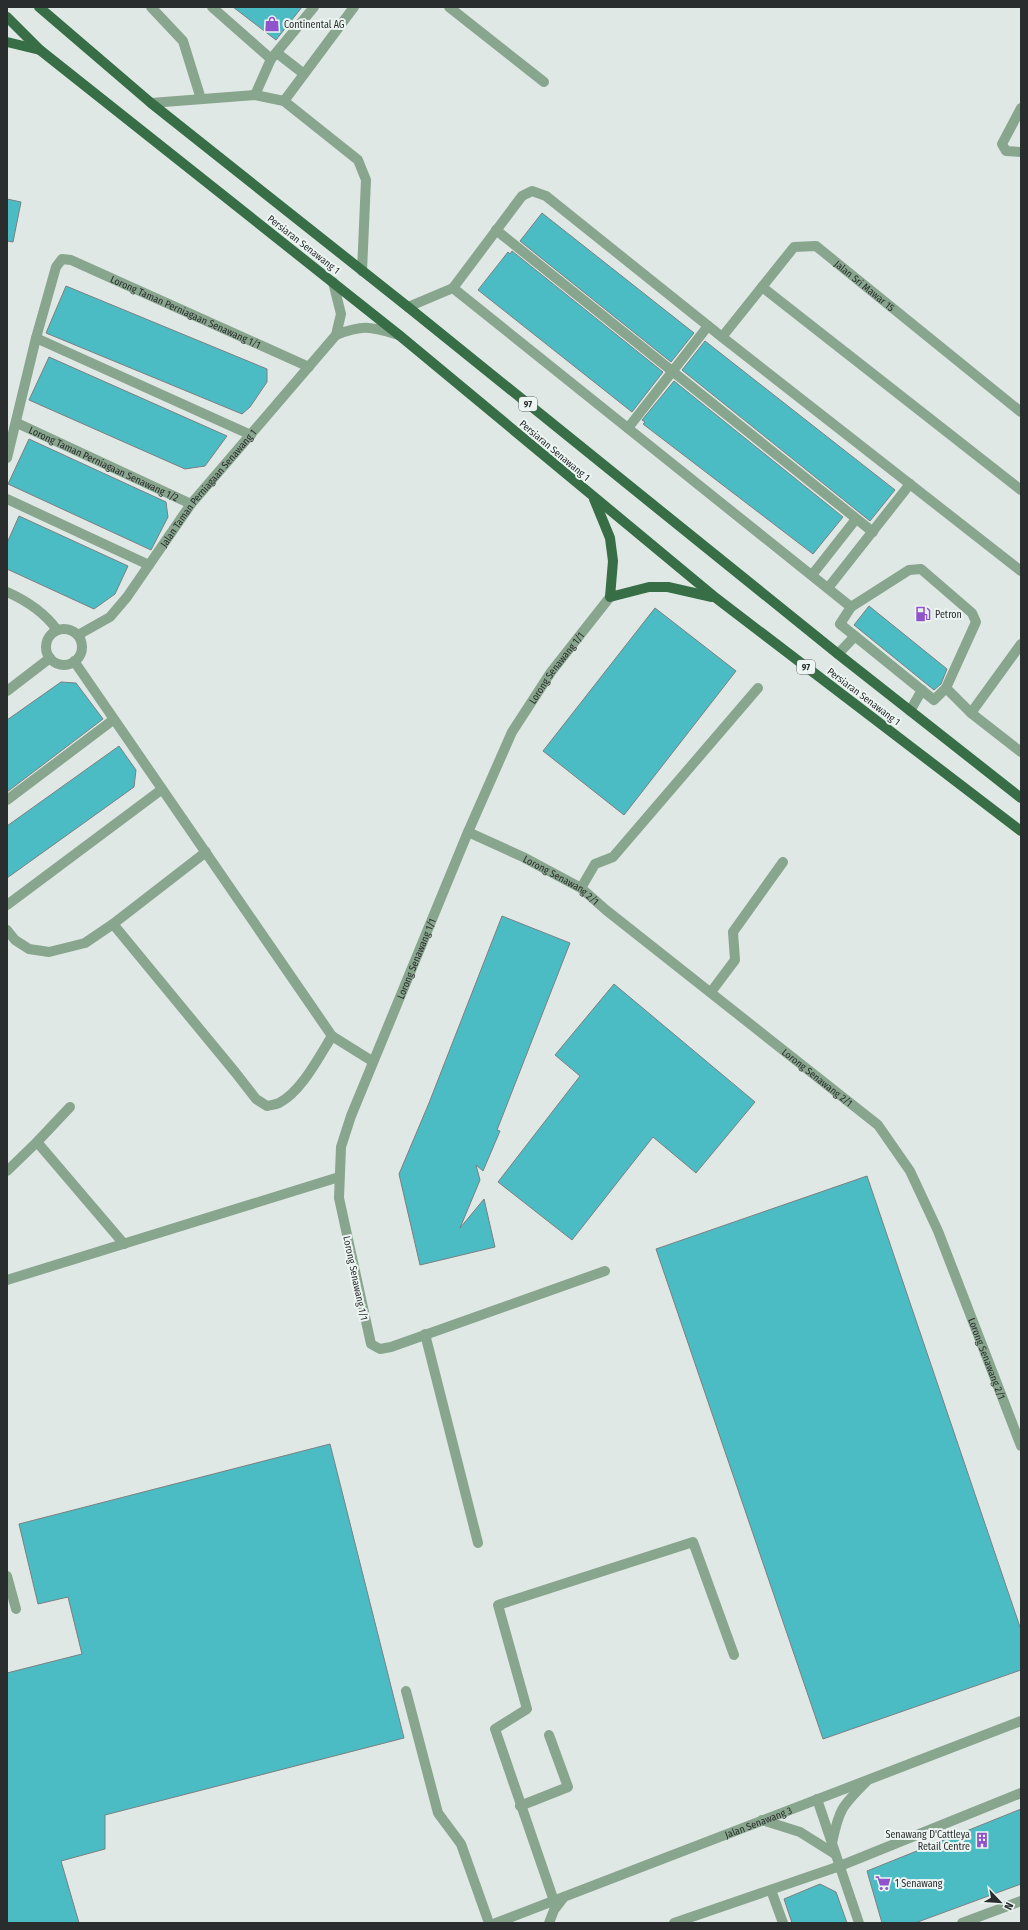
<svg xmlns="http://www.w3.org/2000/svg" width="1028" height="1930" font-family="'Fira Sans Condensed',sans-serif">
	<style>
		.building { fill: #4cbcc4; stroke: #798081 }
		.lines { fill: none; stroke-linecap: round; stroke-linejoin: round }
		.minor { stroke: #88a58e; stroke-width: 10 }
		.major { stroke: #376e46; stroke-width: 10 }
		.labels { text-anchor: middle; stroke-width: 4; stroke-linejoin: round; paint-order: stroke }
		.shield { fill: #edf5f3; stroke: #646968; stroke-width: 1 }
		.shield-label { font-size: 9px; font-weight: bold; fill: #2a2d2d }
		.poi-label { font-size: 10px; fill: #2a2d2d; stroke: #edf5f3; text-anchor: start }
		.street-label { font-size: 10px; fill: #2a2d2d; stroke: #edf5f3 }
	</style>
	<rect width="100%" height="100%" fill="#e0e8e5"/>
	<g class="building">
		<polygon points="233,7 302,7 276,40"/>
		<polygon points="7,199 21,202 13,242 7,241"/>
		<polygon points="542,213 694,333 671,362 520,241"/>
		<polygon points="512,251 663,372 632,412 478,290 508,252 510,254"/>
		<polygon points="66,286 267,369 267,382 250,407 242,414 46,333"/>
		<polygon points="705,341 895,490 870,521 682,370"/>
		<polygon points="49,357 227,436 205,466 185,469 29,400"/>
		<polygon points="674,381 843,517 813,554 643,424 645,422 642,420"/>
		<polygon points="29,439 166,502 168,517 151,550 8,484"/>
		<polygon points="19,516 128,566 115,594 94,609 7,569 7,543"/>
		<polygon points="869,606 947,669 941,684 934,690 854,625"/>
		<polygon points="655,608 736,671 624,815 543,751"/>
		<polygon points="61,682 76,683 103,719 7,792 7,720"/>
		<polygon points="119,746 136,770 134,787 7,878 7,826"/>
		<polygon points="502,916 570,943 497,1130 500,1131 483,1171 476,1165 480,1180 460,1228 484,1199 495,1247 420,1265 399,1174 429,1103"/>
		<polygon points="614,984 755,1102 696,1173 653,1137 572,1240 498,1182 580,1076 555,1055"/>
		<polygon points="867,1176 1021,1630 1021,1670 823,1739 656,1249"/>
		<polygon points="330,1444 404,1738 105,1815 105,1849 61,1861 79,1923 7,1923 7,1673 82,1654 68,1597 38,1604 19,1524"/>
		<polygon points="1021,1809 1021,1884 915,1923 882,1923 867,1871"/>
		<polygon points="820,1884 836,1892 847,1923 792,1923 784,1899"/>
	</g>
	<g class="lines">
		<g class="minor">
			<polyline points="151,7 183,41 201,99"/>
			<polyline points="212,7 271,59 255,95"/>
			<polyline points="449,7 544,82"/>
			<polyline points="277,53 304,74"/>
			<polyline points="271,59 314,7"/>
			<polyline points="284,101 354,7"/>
			<polyline points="151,103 255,95 284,101 358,160 366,180 362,271"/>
			<polyline points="1021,108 1002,144 1006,151 1021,152"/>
			<polyline points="496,230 873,532"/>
			<polyline points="762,287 1021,490"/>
			<polyline points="453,288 851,607 840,624 934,700 946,688 971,713 1021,752"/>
			<polyline points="408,307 453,288 522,196 532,191 546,196 722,337 1021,571"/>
			<path d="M336 335C364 324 371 327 399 335"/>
			<path id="s1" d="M722 337 794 247 816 246 1021 412"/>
			<polyline points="36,338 251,435"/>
			<path id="s2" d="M17 423 191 504"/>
			<polyline points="628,428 708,326"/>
			<path id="s3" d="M7 458 36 338 56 267 62 259 71 260 309 367"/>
			<polyline points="7,499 149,565"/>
			<polyline points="812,575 856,519"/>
			<polyline points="828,588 910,484"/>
			<path d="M7 592C25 600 45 613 57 630"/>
			<polyline points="851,607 909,570 921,569 972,613 976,622 946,688"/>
			<circle cx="64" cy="647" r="18"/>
			<path id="s4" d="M78 635 110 617 127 597 191 504 336 335 341 314 333 282"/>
			<polyline points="838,654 855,636"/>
			<polyline points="74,661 332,1036 372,1061"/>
			<polyline points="7,691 50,658"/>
			<polyline points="910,711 922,690"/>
			<polyline points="971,713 1021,644"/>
			<polyline points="7,800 113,720"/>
			<path id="s5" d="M468 832 523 857 581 888 606 910 878 1125 910 1171 938 1231 1021 1446"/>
			<polyline points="581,888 595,864 613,857 758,688"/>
			<polyline points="7,905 161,790"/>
			<path d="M113 924 235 1072 256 1099 267 1106C270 1105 275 1105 279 1103 301 1092 319 1057 332 1036"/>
			<polyline points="7,930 15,940 29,949 49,952 85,943 113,924 206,852"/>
			<polyline points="711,992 735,960 733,932 783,862"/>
			<polyline points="37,1142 70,1107"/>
			<polyline points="7,1171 37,1142 124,1244"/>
			<path id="s6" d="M605 1271 391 1347 380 1349 371 1344 339 1198 341 1147 351 1116 468 832 512 732 551 672 610 597"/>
			<polyline points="7,1280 339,1177"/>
			<polyline points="425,1334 478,1543"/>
			<polyline points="7,1576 16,1609"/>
			<polyline points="406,1691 438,1813 461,1844 489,1923"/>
			<polyline points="817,1799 859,1923"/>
			<polyline points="520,1806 568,1787 549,1735"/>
			<polyline points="762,1820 800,1832 835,1854"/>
			<path d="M832 1843C839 1809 842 1806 866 1782"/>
			<polyline points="771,1890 783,1923"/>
			<polyline points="554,1901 495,1729 527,1709 498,1605 693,1542 734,1655"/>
			<path id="s7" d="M496 1923 1021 1721"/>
			<polyline points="549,1923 554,1910 564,1897"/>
			<polyline points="674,1923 840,1866 1021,1793"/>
			<polyline points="962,1923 1021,1901"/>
		</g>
		<g class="major">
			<polyline points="39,7 151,103 408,307 838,654 1021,798"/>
			<polyline points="7,17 40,50 399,335 716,598 1021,831"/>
			<polyline points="7,42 40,50"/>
			<polyline points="594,499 610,538 613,561 610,597 649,587 668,587 712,597"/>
		</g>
	</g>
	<defs>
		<symbol id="shop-bare" viewBox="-9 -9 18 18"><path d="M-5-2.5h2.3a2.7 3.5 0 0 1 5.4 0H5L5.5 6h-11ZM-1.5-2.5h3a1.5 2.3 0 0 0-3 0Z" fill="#8f54cb" stroke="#edf5f3" stroke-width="2.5" paint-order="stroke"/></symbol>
		<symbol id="fuel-bare" viewBox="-9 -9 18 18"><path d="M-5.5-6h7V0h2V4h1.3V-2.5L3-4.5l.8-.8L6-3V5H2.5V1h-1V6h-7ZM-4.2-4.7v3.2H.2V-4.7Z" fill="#8f54cb" stroke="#edf5f3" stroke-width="2.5" paint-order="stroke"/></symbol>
		<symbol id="building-bare" viewBox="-9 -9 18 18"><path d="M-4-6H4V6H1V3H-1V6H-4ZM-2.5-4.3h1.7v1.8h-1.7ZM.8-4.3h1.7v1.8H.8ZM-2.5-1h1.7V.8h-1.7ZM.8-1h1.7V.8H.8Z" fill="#8f54cb" stroke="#edf5f3" stroke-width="2.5" paint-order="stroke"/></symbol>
		<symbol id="supermarket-bare" viewBox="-9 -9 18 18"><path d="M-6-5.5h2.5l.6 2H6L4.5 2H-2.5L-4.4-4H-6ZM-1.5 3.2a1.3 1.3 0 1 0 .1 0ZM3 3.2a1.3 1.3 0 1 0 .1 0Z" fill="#8f54cb" stroke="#edf5f3" stroke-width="2.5" paint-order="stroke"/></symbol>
	</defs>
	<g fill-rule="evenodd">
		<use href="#shop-bare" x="261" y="13" width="22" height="22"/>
		<use href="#fuel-bare" x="912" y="603" width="22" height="22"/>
		<use href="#building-bare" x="971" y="1829" width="22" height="22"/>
		<use href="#supermarket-bare" x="872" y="1872" width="22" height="22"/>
	</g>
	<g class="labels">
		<g class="shield">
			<rect x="519" y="397" width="18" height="14" rx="3"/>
			<rect x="797" y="660" width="18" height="14" rx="3"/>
		</g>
		<g class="shield-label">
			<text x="528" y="407">97</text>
			<text x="806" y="670">97</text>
		</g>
		<g class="poi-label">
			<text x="284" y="28">Continental AG</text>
			<text x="935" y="618">Petron</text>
			<text x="970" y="1838" text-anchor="end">Senawang D'Cattleya<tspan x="970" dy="12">Retail Centre</tspan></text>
			<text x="895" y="1887">1 Senawang</text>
		</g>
		<g class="street-label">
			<text transform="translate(304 244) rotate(38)" y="4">Persiaran Senawang 1</text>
			<text dy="4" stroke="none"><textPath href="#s1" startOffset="200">Jalan Sri Mawar 15</textPath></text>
			<text dy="4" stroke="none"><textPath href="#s3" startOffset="342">Lorong Taman Perniagaan Senawang 1/1</textPath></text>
			<text transform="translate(555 450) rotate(40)" y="4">Persiaran Senawang 1</text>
			<text dy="4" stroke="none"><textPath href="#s2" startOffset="96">Lorong Taman Perniagaan Senawang 1/2</textPath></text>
			<text dy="4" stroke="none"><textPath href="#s4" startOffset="199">Jalan Taman Perniagaan Senawang 1</textPath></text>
			<text dy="4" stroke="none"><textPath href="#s6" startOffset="976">Lorong Senawang 1/1</textPath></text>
			<text transform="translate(864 696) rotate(37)" y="4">Persiaran Senawang 1</text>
			<text dy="4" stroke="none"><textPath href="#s5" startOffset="105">Lorong Senawang 2/1</textPath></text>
			<text dy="4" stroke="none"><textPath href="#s6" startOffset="652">Lorong Senawang 1/1</textPath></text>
			<text dy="4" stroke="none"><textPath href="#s5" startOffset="429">Lorong Senawang 2/1</textPath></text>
			<text transform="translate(356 1278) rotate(78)" y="4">Lorong Senawang 1/1</text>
			<text dy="4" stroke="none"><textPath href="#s5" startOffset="765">Lorong Senawang 2/1</textPath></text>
			<text dy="4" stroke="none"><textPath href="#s7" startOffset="281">Jalan Senawang 3</textPath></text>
		</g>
	</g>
	<rect width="1028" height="1930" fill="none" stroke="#2a2d2d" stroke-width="16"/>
	<g transform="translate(1000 1902) rotate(115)" stroke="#edf5f3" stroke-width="3" paint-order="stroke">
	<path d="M0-3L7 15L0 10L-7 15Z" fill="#2a2d2d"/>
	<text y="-6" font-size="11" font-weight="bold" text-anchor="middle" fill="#2a2d2d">N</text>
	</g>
</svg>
